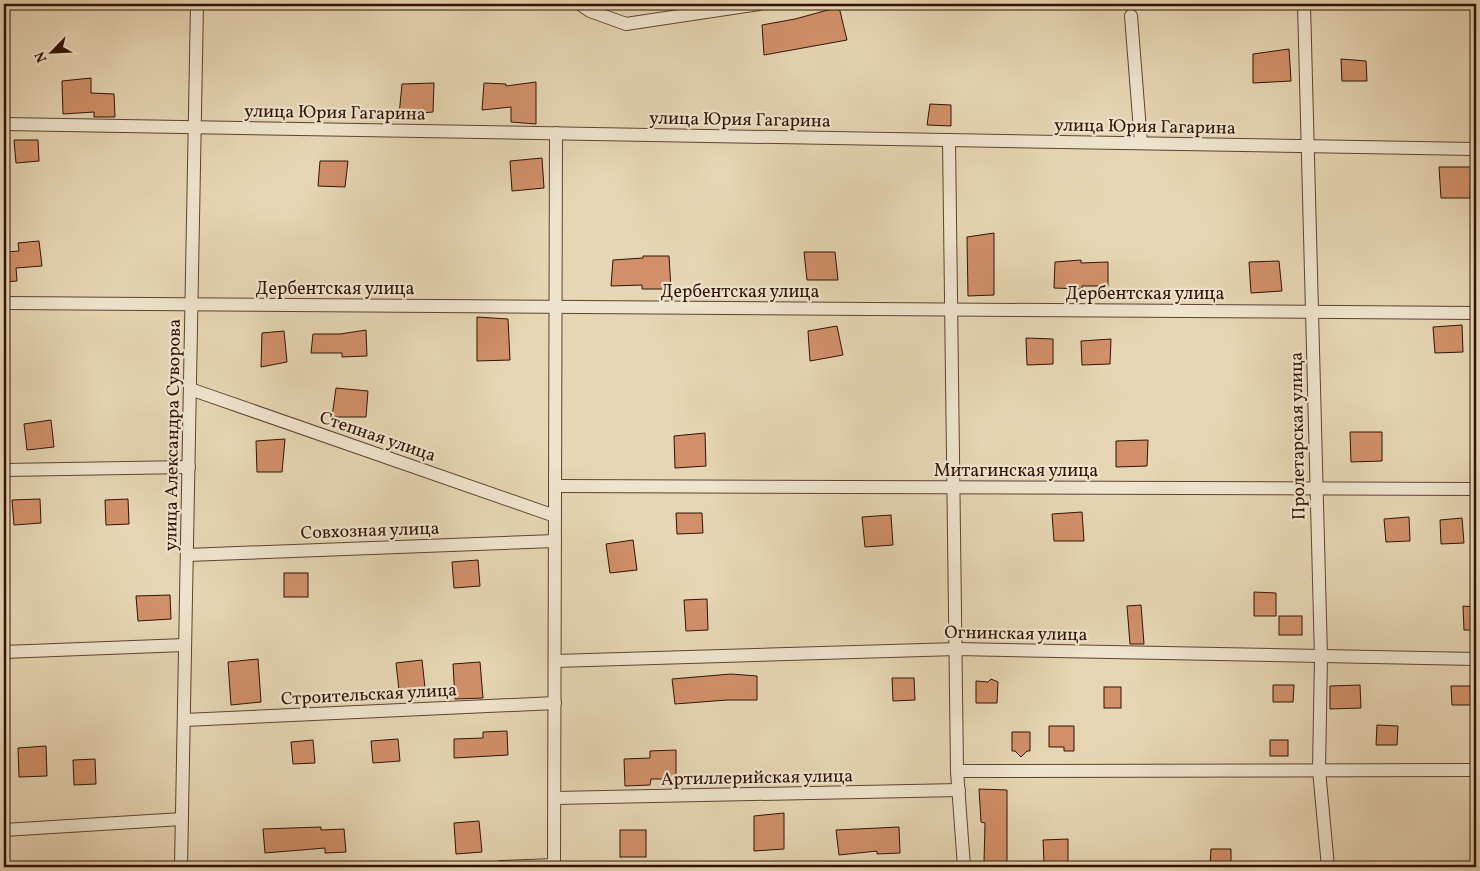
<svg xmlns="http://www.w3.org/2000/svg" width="1480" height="871" font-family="Vollkorn,serif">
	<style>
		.building { fill: #d19069; stroke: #311204 }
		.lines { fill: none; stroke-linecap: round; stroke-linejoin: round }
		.minor-casing { stroke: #5e4330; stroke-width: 14 }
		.minor { stroke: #efe4ce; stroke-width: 12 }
		.labels { text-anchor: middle; stroke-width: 4.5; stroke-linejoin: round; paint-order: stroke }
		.street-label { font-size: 18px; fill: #311204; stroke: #efe4ce }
	</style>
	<rect width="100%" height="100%" fill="#e6d6b3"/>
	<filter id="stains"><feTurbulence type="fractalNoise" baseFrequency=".004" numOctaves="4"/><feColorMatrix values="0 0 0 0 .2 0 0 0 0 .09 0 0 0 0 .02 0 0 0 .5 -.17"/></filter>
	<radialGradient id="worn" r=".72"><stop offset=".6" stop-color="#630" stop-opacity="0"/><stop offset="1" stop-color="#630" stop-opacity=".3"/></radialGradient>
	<g class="building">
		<polygon points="839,7 847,40 764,55 762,25 795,19"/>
		<polygon points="1289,49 1291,81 1253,83 1253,54"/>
		<polygon points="1341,59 1366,61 1367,81 1342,81"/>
		<polygon points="91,78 91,93 114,94 115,117 94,117 94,112 63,114 62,81"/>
		<polygon points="536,82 536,124 511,122 511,107 482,110 484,83 506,84 506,86"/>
		<polygon points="434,83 433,112 399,115 402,84"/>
		<polygon points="930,104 951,105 951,126 927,125"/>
		<polygon points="14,140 38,140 39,161 16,163"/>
		<polygon points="542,158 544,188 512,191 510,161"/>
		<polygon points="320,161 348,161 345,187 318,186"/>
		<polygon points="1439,167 1471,167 1470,198 1441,198"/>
		<polygon points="994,233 994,295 968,296 967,237"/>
		<polygon points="39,241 42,266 16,268 17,281 4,282 4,252 19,251 18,243"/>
		<polygon points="804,252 835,252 838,280 807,280"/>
		<polygon points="643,256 669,256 671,289 642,289 642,285 611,286 613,260 643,258"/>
		<polygon points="1081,260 1081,263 1108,262 1108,286 1082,286 1082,289 1054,288 1055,262"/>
		<polygon points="1279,261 1282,291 1251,293 1249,262"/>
		<polygon points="477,317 508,319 510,360 477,361"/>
		<polygon points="1462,325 1463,352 1435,353 1433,327"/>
		<polygon points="837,326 843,355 810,361 808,331"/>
		<polygon points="366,330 367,356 342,357 342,353 311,353 313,334 340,334"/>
		<polygon points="284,331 287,362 261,367 262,333"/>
		<polygon points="1026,338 1053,339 1053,364 1027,365"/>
		<polygon points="1111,339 1110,364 1082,365 1081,341"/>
		<polygon points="336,388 368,391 366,417 332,417"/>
		<polygon points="51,420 54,447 27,450 24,424"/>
		<polygon points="1350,432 1382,432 1382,461 1351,462"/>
		<polygon points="705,433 706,466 675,468 674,436"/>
		<polygon points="285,439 282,472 257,472 256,441"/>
		<polygon points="1148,440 1147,466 1116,467 1116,441"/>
		<polygon points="40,499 41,523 14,525 12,500"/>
		<polygon points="128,499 129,524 106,525 105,500"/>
		<polygon points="1082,512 1084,541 1054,541 1052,514"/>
		<polygon points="676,513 702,513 703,533 677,534"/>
		<polygon points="891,515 893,545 865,547 862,517"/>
		<polygon points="1409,517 1410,541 1386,542 1384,519"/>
		<polygon points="1462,518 1464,543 1441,544 1440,520"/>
		<polygon points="633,540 637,570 610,573 606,544"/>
		<polygon points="478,560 480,586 454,588 452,562"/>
		<rect x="284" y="573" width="24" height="24"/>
		<polygon points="1254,592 1276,593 1276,616 1254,616"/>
		<polygon points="170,595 171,619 138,621 136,596"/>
		<polygon points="707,599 708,630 686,631 684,600"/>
		<polygon points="1141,605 1144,644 1130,644 1127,606"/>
		<polygon points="1463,606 1476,607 1476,630 1464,630"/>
		<rect x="1279" y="616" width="23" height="19"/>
		<polygon points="258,659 261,702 231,705 228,662"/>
		<polygon points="422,660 425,688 399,690 396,663"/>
		<polygon points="480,662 483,698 455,699 453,664"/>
		<polygon points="731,674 757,676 757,700 727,700 675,704 672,679"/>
		<polygon points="892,678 914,678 915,700 893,701"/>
		<polygon points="991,679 998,682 997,703 976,703 976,681 988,682"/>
		<polygon points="1273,685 1294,685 1293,702 1273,702"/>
		<polygon points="1360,685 1361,708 1330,709 1330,686"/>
		<polygon points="1451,686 1470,686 1471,705 1452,705"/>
		<rect x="1104" y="687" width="17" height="21"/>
		<polygon points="1377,725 1398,726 1397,745 1376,745"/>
		<polygon points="1049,726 1074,726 1074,751 1064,751 1064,747 1049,747"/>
		<polygon points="507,731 508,755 454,758 454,739 483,738 483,732"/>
		<polygon points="1012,732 1030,732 1030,751 1027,751 1021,757 1015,751 1012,751"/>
		<polygon points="398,739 400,761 373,763 371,741"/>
		<polygon points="313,740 315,763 293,764 291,742"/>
		<rect x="1270" y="740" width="18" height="16"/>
		<polygon points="46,746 47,776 19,777 18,748"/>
		<polygon points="676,750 676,779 651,779 650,785 625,786 624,759 650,758 650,751"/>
		<polygon points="95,759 96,784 74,785 73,760"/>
		<polygon points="979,789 1007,790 1007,867 993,867 993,863 984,863 985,823 981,822"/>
		<polygon points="784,813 784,849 754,851 754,816"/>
		<polygon points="479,821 482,852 456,854 454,823"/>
		<polygon points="321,827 321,830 344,829 346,852 325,853 325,848 265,853 263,829"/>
		<polygon points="899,827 900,853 877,854 877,851 839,855 836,830"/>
		<rect x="620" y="830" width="26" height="27"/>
		<polygon points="1068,839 1068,862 1044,863 1043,840"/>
		<polygon points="1211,849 1231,849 1231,867 1210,867"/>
	</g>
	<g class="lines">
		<defs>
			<g id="minor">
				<polyline points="580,4 590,11 626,24 759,4"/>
				<polyline points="1304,4 1321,657 1319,770 1328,867"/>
				<polyline points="1131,16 1141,143"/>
				<polyline points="4,124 1476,149"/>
				<polyline points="949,140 957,771 964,867"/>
				<polyline points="4,303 1476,313"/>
				<polyline points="190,389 555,516"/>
				<polyline points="4,470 189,467"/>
				<polyline points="555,486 1476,489"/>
				<polyline points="187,555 555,541"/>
				<polyline points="4,652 185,645"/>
				<polyline points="555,661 957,649 1476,659"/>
				<polyline points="184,720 555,703"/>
				<polyline points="957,771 1476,770"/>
				<polyline points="555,798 959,790"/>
				<polyline points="4,830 182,819"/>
				<polyline points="181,867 197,4"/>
				<polyline points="501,867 554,865"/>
				<polyline points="554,867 556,133"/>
			</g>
		</defs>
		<use href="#minor" class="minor-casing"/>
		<use href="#minor" class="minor"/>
	</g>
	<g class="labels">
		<g class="street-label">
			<text transform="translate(335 112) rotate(1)" y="6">улица Юрия Гагарина</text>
			<text transform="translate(740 119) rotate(1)" y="6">улица Юрия Гагарина</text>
			<text transform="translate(1145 126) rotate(1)" y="6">улица Юрия Гагарина</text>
			<text x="335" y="294">Дербентская улица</text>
			<text x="740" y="297">Дербентская улица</text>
			<text x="1145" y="299">Дербентская улица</text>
			<text transform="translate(172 435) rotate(-89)" y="6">улица Александра Суворова</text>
			<text transform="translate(378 436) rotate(19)" y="6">Степная улица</text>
			<text transform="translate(1297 436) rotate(-91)" y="6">Пролетарская улица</text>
			<text x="1016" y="476">Митагинская улица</text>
			<text transform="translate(370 530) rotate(-2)" y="6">Совхозная улица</text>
			<text transform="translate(1016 633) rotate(1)" y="6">Огнинская улица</text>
			<text transform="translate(369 694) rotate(-3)" y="6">Строительская улица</text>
			<text transform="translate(757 777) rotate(-1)" y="6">Артиллерийская улица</text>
		</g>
	</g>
	<rect width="1480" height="871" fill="none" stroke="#e6d6b3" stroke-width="20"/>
	<rect x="5" y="5" width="1470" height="861" fill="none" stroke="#311204" stroke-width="2.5"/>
	<rect x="10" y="10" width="1460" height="851" fill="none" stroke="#311204"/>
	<g transform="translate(52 52) rotate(246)" stroke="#efe4ce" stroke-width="4" paint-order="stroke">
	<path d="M0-4L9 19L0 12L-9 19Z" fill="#311204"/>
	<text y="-8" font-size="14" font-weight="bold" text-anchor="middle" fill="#311204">N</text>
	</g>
	<rect width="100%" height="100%" filter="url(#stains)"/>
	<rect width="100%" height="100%" fill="url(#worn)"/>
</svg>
